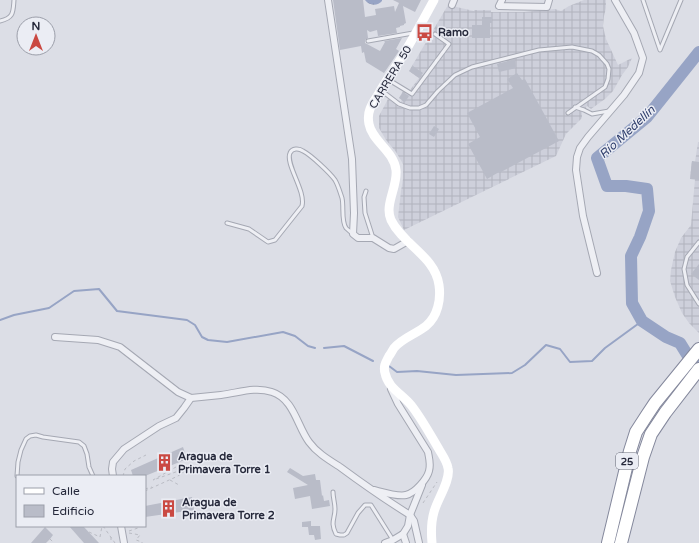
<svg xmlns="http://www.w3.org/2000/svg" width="699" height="543" font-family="'Varela Round',sans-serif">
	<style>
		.industrial { fill: url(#industrial-grid) }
		.water { fill: url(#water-ripples) }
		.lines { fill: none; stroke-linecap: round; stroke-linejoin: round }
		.stream { stroke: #97a4c5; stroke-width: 2 }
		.river { stroke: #97a4c5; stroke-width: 12 }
		.building { fill: #b9bcc8 }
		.lane-casing { stroke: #a5a8b3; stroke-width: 5 }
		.street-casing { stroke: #a5a8b3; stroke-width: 8 }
		.highway-casing { stroke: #84889c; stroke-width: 14 }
		.path { stroke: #babcc4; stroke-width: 1; stroke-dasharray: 3 3; stroke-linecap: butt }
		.lane { stroke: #eeeff4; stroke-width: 3 }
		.street { stroke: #eeeff4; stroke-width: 6 }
		.secondary { stroke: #fff; stroke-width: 9 }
		.highway { stroke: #fff; stroke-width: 12 }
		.labels { text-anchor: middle; stroke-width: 3; stroke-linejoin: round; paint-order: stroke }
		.shield { fill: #ebedf4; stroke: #616472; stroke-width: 1 }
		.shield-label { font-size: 10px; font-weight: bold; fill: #26293b }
		.poi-label { font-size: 11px; font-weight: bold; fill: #26293b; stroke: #ebedf4; text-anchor: start }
		.street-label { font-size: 11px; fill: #26293b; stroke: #ebedf4 }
		.water-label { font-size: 12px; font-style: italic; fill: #31406e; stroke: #ebedf4 }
	</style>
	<defs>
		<pattern id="industrial-grid" width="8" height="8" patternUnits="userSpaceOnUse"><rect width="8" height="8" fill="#ced0db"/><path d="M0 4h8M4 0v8" fill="none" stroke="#b1b3bd"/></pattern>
		<pattern id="water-ripples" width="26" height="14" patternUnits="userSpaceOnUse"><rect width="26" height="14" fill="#97a4c5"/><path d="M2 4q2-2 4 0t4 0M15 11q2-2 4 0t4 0" fill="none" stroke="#7b86a1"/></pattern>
	</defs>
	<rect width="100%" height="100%" fill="#dcdee6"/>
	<g class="industrial">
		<polygon points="584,0 606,0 606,8 604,16 603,26 606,39 618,65 632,58 628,67 622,75 613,91 605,99 591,109 587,106 582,113 582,118 566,134 556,156 404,230 398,217 401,191 403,179 403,164 396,152 386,140 379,128 379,116 388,99 398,106 402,100 399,98 403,91 407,94 419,78 409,71 448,5 474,11 474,10 491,10 491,12 524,12 555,9 561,11 569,6"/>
		<polygon points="698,142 699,142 699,333 689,323 682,313 675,297 670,281 671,270 675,252 681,238 691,225 695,179 690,179 692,161 695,162"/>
	</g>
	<path class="water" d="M365 0H382V1C378 6 369 6 365 0Z"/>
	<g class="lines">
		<g class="stream">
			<polyline points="0,320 14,315 49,308 74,291 99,289 117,311 187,320 195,325 202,337 208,340 227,342 283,332 295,336 308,346 315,348"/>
			<polyline points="324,348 344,346 373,361"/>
			<polyline points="389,366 397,372 417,371 456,375 512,373 525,365 546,345 560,349 570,362 592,361 605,348 642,321"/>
		</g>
		<polyline class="river" points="699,52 647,117 597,158 607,186 626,186 647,189 649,211 640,237 631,256 632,303 642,321 666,337 680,343 688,356 699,370"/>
	</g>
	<g class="building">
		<polygon points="333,0 363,0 365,17 376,15 375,9 394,6 395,12 399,3 393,0 421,0 415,12 403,6 406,23 404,24 404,25 400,26 400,27 396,28 397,33 378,36 377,30 370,32 367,30 368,38 365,40 365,43 380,51 385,42 384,41 402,38 396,49 399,51 384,73 366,62 364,52 362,53 361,46 340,50"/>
		<polygon points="482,17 492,17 492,23 490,23 490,38 472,38 472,25 482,25"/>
		<polygon points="515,59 516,68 499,72 497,64"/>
		<polygon points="413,66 423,73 419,78 409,71"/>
		<polygon points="517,73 522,80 525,79 559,141 499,173 499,172 487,179 468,144 480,137 467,113 513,88 507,79"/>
		<polygon points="403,92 409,96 405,102 399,98"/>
		<polygon points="434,126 439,129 434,137 429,134"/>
		<polygon points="692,161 699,162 699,180 690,179"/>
		<polygon points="699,264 699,280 691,274"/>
		<polygon points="183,447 187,459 145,476 133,476 131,470"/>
		<polygon points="290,468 303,476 315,474 316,480 320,480 322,496 323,495 324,501 329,500 330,506 312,509 310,496 295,499 293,488 308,485 287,472"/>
		<polygon points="192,497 194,510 145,517 145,506"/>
		<polygon points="311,521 311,526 320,526 321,539 315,540 314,535 309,535 308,527 302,527 302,522"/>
		<polygon points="69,526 83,526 99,543 84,543"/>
		<polygon points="45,527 53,535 50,539 46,543 31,543"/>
	</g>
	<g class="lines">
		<defs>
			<g id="lane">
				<polyline points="643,0 660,50 681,0"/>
				<path d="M0 21C14 18 13 12 14 0"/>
				<polyline points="368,41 413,33"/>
				<polyline points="389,80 412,94 449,44 435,34"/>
				<polyline points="382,91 399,104 410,108 419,108 426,105 438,91 455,75 472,67 539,50 572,47 592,51 599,55 607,64 609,69 608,79 605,87 568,113"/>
				<polyline points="575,107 584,110 592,114 609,111"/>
				<polyline points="366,191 364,197 365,213 373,238"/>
				<path d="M227 223 249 229 268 242 275 240 302 206C306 191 285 164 290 153 292 148 299 148 303 151 311 155 330 173 335 180 338 185 340 192 342 198 344 206 341 221 346 228 348 230 351 232 353 234"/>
				<polyline points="699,242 687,257 684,269 687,285 699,304"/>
				<polyline points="17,476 18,462 21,450 26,439 30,436 36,435 43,437 79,442 84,446 87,454 89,467 93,476"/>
				<path d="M333 492C333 498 335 503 335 509 335 519 330 522 336 534L340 535H344L347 533 358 513 365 505H371L393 540"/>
			</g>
			<g id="street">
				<polyline points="328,0 352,159 354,213 353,234 358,238 373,238 389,248 394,249 408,241"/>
				<polyline points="502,0 499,6 547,7 549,0"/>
				<polyline points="452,5 454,0"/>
				<polyline points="597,273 583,216 576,170 577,157 580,148 588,137 624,95 639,73 643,58 634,33 615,0"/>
				<polyline points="55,337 98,340 120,347 178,392 191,398"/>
				<path d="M113 476 112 469 113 462 124 449 159 426 176 418 184 408 191 398C201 397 211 396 221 395 238 393 255 386 272 392 294 399 297 426 309 442 317 453 329 460 340 467 363 484 386 500 410 515L414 521 419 543"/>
				<path d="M374 490C382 492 398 497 406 495 415 493 427 479 429 471 431 464 429 458 428 452L398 404 391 389"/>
				<polyline points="121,526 124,543"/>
				<polyline points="403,534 406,543"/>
				<polyline points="385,543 393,540 403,534 408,526 410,515 422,485"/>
			</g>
			<g id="highway">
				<polyline points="608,543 630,451 636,432 647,415 655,403 699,349"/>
				<polyline points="621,543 643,457 651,434 665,413 699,369"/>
			</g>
		</defs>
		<use href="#lane" class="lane-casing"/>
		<use href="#street" class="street-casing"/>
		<use href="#highway" class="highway-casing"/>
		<g class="path">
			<polyline points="123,476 125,469 134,461 146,455"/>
			<polyline points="170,480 179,485"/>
			<polyline points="145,489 152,487"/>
			<polyline points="145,491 178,476 190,467 153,480 176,467 175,464"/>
			<polyline points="423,503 437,482"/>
			<polyline points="103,526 115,543"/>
			<polyline points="129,531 138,528 137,526"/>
			<polyline points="89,532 100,537 102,526"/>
			<polyline points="129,533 140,535 136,540 142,542 142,543"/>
			<polyline points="111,537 111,543"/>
			<polyline points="50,539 54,543"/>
		</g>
		<use href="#lane" class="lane"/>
		<use href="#street" class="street"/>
		<path class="secondary" d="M432 543C431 532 431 522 434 512 437 500 451 480 448 468 447 462 443 456 440 451 431 436 422 419 411 405 402 394 388 388 385 373 383 366 386 362 389 356 391 354 392 351 394 348 402 338 416 334 426 326 438 316 441 299 439 285 435 256 403 245 391 220 384 205 398 186 396 170 394 151 372 141 369 124 368 119 368 114 370 109 372 103 376 98 379 93 385 82 393 71 400 60 412 41 423 20 434 0"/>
		<use href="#highway" class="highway"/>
	</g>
	<defs>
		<symbol id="bus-bare" viewBox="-9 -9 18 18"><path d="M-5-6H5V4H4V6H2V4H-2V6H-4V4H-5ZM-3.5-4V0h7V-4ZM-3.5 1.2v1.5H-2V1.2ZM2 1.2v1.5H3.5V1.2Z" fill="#ca4942" stroke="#ebedf4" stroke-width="2.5" paint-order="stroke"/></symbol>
		<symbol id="building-bare" viewBox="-9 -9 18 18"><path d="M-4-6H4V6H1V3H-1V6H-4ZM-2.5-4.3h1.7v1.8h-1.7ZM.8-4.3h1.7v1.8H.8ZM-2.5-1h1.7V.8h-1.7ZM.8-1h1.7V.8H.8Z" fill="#ca4942" stroke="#ebedf4" stroke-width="2.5" paint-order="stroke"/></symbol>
	</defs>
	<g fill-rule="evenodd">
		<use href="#bus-bare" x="412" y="20" width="25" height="25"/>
		<use href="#building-bare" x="152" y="450" width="25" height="25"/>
		<use href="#building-bare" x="156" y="496" width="25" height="25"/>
	</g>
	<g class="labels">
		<rect class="shield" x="616" y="453" width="22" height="16" rx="3"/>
		<g class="shield-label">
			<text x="627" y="465">25</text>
		</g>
		<g class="poi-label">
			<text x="438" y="36">Ramo</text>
			<text x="178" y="460">Aragua de<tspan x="178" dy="13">Primavera Torre 1</tspan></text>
			<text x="182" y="506">Aragua de<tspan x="182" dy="13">Primavera Torre 2</tspan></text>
		</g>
		<g class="street-label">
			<text transform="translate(390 77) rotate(-59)" y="4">CARRERA 50</text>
		</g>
		<g class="water-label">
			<text transform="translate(627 132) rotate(-43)" y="4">Río Medellín</text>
		</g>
	</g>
	<rect x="16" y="475" width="130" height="52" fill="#ebedf4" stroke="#9c9faa"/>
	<rect x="24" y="488" width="20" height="6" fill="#ffffff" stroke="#9c9faa"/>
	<text x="52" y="495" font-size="12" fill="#26293b">Calle</text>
	<rect x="24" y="505" width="20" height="12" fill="#b9bcc8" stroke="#9c9faa"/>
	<text x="52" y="515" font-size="12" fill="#26293b">Edificio</text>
	<g transform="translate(36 36)"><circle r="19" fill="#ebedf4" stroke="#9c9faa"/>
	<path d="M0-3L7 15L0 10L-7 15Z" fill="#ca4942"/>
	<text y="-6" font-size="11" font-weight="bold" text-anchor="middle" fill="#26293b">N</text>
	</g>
</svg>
